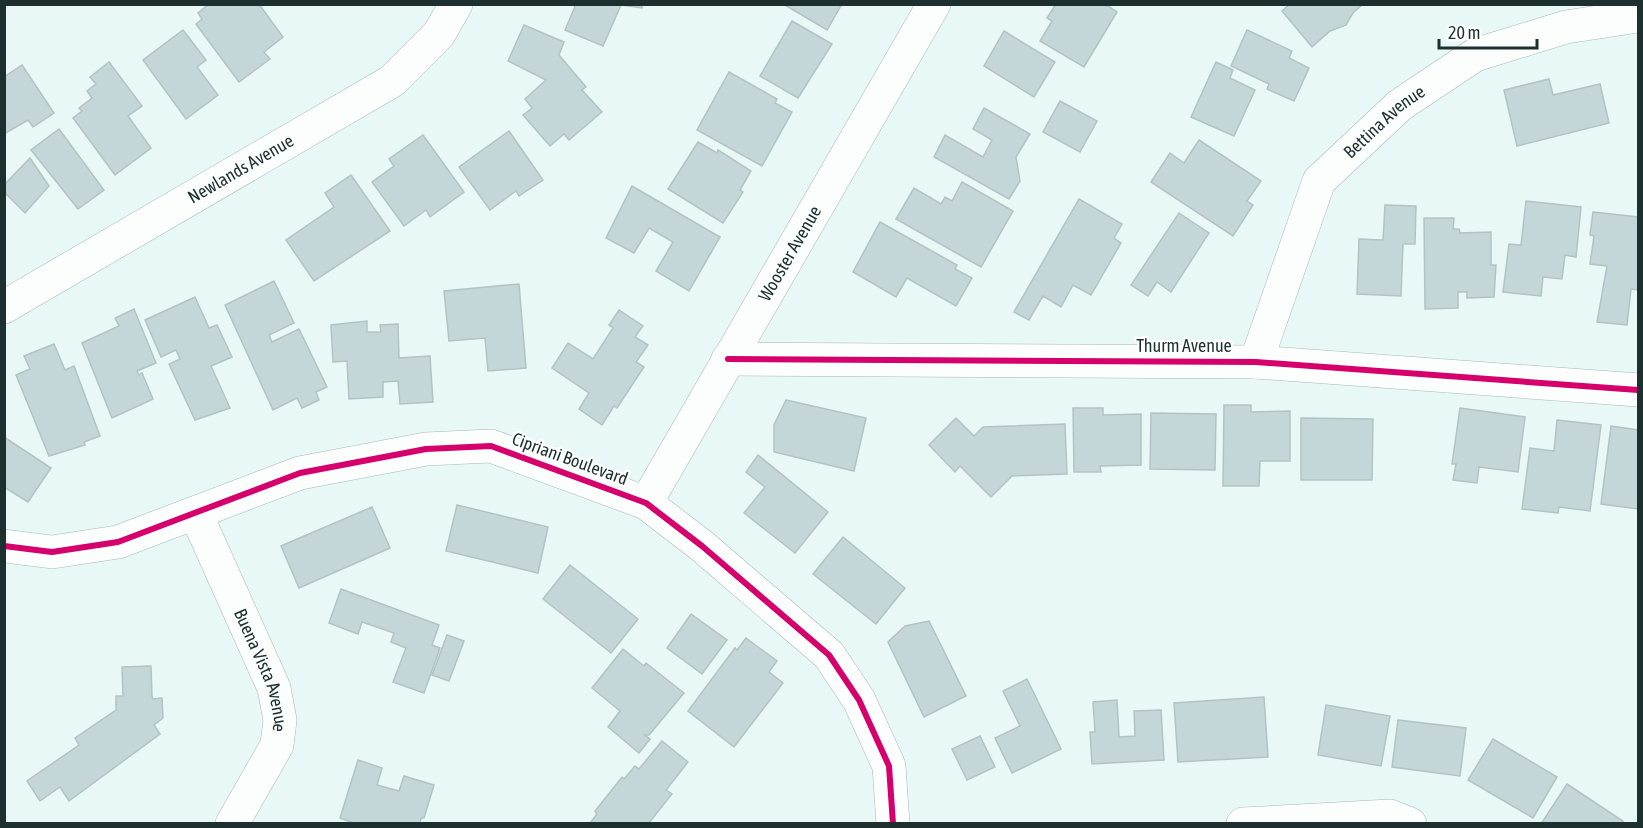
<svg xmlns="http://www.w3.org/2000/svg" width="1643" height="828" font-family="'Asap Condensed',sans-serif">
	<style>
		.building { fill: #c4d6d8; stroke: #b3c3c4; stroke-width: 1.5 }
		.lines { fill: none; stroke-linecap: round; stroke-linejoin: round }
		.minor-casing { stroke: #a8b8b6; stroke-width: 34 }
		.minor { stroke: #fcfefe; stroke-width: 33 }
		.cycleway-casing { stroke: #fff; stroke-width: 10 }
		.cycleway { stroke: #d6006c; stroke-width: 6 }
		.labels { text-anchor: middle; stroke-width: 4.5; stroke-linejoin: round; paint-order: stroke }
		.street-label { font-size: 18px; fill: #1d2f2f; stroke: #fff }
	</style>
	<rect width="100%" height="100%" fill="#e8f8f6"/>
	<g class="building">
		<polygon points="209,4 259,4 283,37 264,52 270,59 239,82 196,24 202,19 198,13"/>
		<polygon points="576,4 642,4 642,8 621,5 603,46 565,30"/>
		<polygon points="783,4 842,4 827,30"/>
		<polygon points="1056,4 1105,4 1117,12 1084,67 1040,41 1052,21 1047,18"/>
		<polygon points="1290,4 1363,4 1353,13 1346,25 1330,31 1312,47 1282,11"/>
		<polygon points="792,21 832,44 798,98 760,76"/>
		<polygon points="524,25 564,42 559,55 586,87 582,90 602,112 569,140 564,134 550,146 523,115 532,108 525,99 546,80 508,61"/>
		<polygon points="183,30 206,60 197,67 218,95 186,119 143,60"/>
		<polygon points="1247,30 1292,51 1289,58 1309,68 1294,101 1267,89 1269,84 1231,66"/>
		<polygon points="1004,31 1055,62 1034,97 984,66"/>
		<polygon points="109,62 142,106 128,116 151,148 115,175 73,118 82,111 79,108 92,98 87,91 96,84 90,77"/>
		<polygon points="1216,62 1233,70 1230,78 1255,90 1234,136 1191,117"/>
		<polygon points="22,65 54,113 33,127 28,120 4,134 4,77"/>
		<polygon points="729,72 777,99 775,103 792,112 762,166 697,130"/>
		<polygon points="1549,79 1553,95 1600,84 1609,123 1517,146 1504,90"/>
		<polygon points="1060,101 1097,121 1080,152 1043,132"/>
		<polygon points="984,108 1030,134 1016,157 1020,181 1009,199 934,157 945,135 983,157 992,140 973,129"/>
		<polygon points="59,129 104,190 78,209 31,150"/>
		<polygon points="509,131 543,180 519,196 516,191 490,210 459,167"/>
		<polygon points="423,135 464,192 430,217 426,210 404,226 372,182 394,166 389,159"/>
		<polygon points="1199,140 1261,181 1247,201 1253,205 1233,236 1151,182 1170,153 1184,163"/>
		<polygon points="698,142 717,153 718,150 751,171 740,190 743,192 723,223 668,189"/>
		<polygon points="30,158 49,186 25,213 4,192 4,185"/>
		<polygon points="351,175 390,231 314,281 286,240 334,207 325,193"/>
		<polygon points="962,182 1013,211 981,267 896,219 914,188 941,204 945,197 952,201"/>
		<polygon points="632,186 720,237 689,291 656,271 673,242 649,228 634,253 606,238"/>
		<polygon points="1079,199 1122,224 1114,238 1121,243 1091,295 1073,285 1061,307 1043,296 1029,320 1014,312"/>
		<polygon points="1526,201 1581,207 1576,257 1565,255 1562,279 1543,277 1541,296 1503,292 1509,244 1521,245"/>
		<polygon points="1385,205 1416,206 1415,244 1403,244 1401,296 1357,294 1359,239 1383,240"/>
		<polygon points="1593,212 1638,217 1638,290 1631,289 1627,325 1597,322 1607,266 1590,264 1594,236 1590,235"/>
		<polygon points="1179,213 1209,233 1171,292 1157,282 1148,296 1131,285"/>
		<polygon points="1424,218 1454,218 1453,229 1459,229 1460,233 1491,232 1491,265 1496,265 1494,297 1467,298 1467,292 1458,292 1458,308 1425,309"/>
		<polygon points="880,222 957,265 955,269 972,278 956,306 907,278 896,297 853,272"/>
		<polygon points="274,281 294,323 269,335 272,342 299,329 327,387 316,392 319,400 302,408 297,398 273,410 225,305"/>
		<polygon points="519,284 526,368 488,371 485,338 449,341 444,291"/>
		<polygon points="195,297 209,328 217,325 232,357 211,366 230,408 195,420 169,364 180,359 176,350 161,357 145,320"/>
		<polygon points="134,309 156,363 137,371 139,375 142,373 153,399 112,418 82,343 119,326 115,318"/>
		<polygon points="619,310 643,326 635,337 648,345 636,362 644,367 617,408 614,406 602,425 579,409 589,393 552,368 568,343 593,359 613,328 609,325"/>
		<polygon points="367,321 367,332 381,332 380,325 398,324 399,358 430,356 433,402 400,404 398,381 383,382 383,397 349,399 347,361 333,362 331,325"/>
		<polygon points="54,344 65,370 74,366 100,436 84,442 85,445 49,456 16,375 30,369 24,356"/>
		<polygon points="786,400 866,418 854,471 774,452 774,425"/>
		<polygon points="1224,405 1251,405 1251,412 1290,411 1290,461 1260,461 1259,486 1223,486"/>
		<polygon points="1073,408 1103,408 1103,415 1141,414 1141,465 1100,466 1101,472 1074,472"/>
		<polygon points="1460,408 1525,417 1518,472 1479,467 1477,483 1453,480 1456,464 1452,464"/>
		<polygon points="1151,413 1216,414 1215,470 1150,469"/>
		<polygon points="956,418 974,436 983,427 1065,424 1067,474 1012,476 991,497 960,466 955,472 929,445"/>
		<polygon points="1301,418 1373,419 1372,480 1301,480"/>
		<polygon points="1557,420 1601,425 1590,511 1559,507 1558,513 1522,509 1530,448 1554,451"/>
		<polygon points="1611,426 1638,430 1638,509 1601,504"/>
		<polygon points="4,437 51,468 28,502 4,487"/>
		<polygon points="758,455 828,512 795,553 744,513 765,487 746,472"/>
		<polygon points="457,505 548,527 538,573 446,551"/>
		<polygon points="372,507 390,548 299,588 281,546"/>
		<polygon points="843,537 905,588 876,624 813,574"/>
		<polygon points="570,565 638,619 611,653 543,599"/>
		<polygon points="341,589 439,625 432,645 440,648 424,693 393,682 406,648 391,642 394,633 362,622 358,634 329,623"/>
		<polygon points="691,614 727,640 702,674 667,648"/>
		<polygon points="929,621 966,696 924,717 888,642 905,626"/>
		<polygon points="447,635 464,641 449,681 432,675"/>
		<polygon points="746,638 777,661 769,672 783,683 734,747 688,711 735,648 737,650"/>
		<polygon points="623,649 644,666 646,663 684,693 649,735 645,735 650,739 639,753 608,727 620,711 592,688"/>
		<polygon points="151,666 152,696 153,699 162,698 163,718 154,725 160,734 69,801 60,787 40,801 27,781 79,745 75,738 116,710 116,696 123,696 122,667"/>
		<polygon points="1027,679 1061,749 1012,773 995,738 1020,726 1003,691"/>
		<polygon points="1264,697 1268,757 1178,762 1174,703"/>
		<polygon points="1117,700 1119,737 1135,736 1134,711 1161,710 1164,760 1092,764 1090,732 1095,732 1093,702"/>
		<polygon points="1326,705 1390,716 1381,766 1318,755"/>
		<polygon points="1398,720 1466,728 1460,776 1392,767"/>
		<polygon points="980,736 995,767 967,780 952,749"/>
		<polygon points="1493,739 1557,777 1533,818 1468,780"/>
		<polygon points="662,741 688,762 666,790 672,794 648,824 590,823 597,814 595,811 622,777 624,779 635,766 639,769"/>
		<polygon points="358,760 382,768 377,785 399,791 404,776 434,785 424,818 421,818 420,824 356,824 340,818"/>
		<polygon points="1567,784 1623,821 1622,824 1541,824"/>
	</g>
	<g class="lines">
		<defs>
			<g id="minor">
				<path id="s1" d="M4 307 392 81 439 34 456 4"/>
				<polyline points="728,359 1256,362 1638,390"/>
				<path id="s2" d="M1256 362 1319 181 1400 105 1475 55 1566 27 1638 16"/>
				<path id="s3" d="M646 503 934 4"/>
				<path id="s4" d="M196 514 274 688 280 720 277 745 232 824"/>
				<polyline points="4,546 52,552 118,542 300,473 426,449 491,446 646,503 702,546 829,655 859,700 889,766 893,824"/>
				<polyline points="1243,824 1390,816 1410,824"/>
			</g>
		</defs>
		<use href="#minor" class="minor-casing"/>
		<use href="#minor" class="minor"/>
		<defs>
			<g id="cycleway">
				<polyline points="728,359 1256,362 1638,390"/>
				<polyline points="4,546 52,552 118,542 300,473 426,449 491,446 646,503 702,546 829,655 859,700 889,766 893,824"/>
			</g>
		</defs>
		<use href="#cycleway" class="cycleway-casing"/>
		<use href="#cycleway" class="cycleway"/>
	</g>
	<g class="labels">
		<g class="street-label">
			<text dy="6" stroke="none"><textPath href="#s2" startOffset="280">Bettina Avenue</textPath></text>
			<text dy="6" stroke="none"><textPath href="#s1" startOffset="274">Newlands Avenue</textPath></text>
			<text dy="6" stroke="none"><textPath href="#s3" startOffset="288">Wooster Avenue</textPath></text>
			<text x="1184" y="352">Thurm Avenue</text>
			<text transform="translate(570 459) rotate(20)" y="6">Cipriani Boulevard</text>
			<text dy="6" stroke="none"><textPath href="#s4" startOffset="170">Buena Vista Avenue</textPath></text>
		</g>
	</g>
	<rect width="1643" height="828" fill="none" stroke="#1d2f2f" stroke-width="12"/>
	<path d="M1439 39v9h98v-9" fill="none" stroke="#1d2f2f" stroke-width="3"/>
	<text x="1448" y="39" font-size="18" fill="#1d2f2f" stroke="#ffffff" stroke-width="4.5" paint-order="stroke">20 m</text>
</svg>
